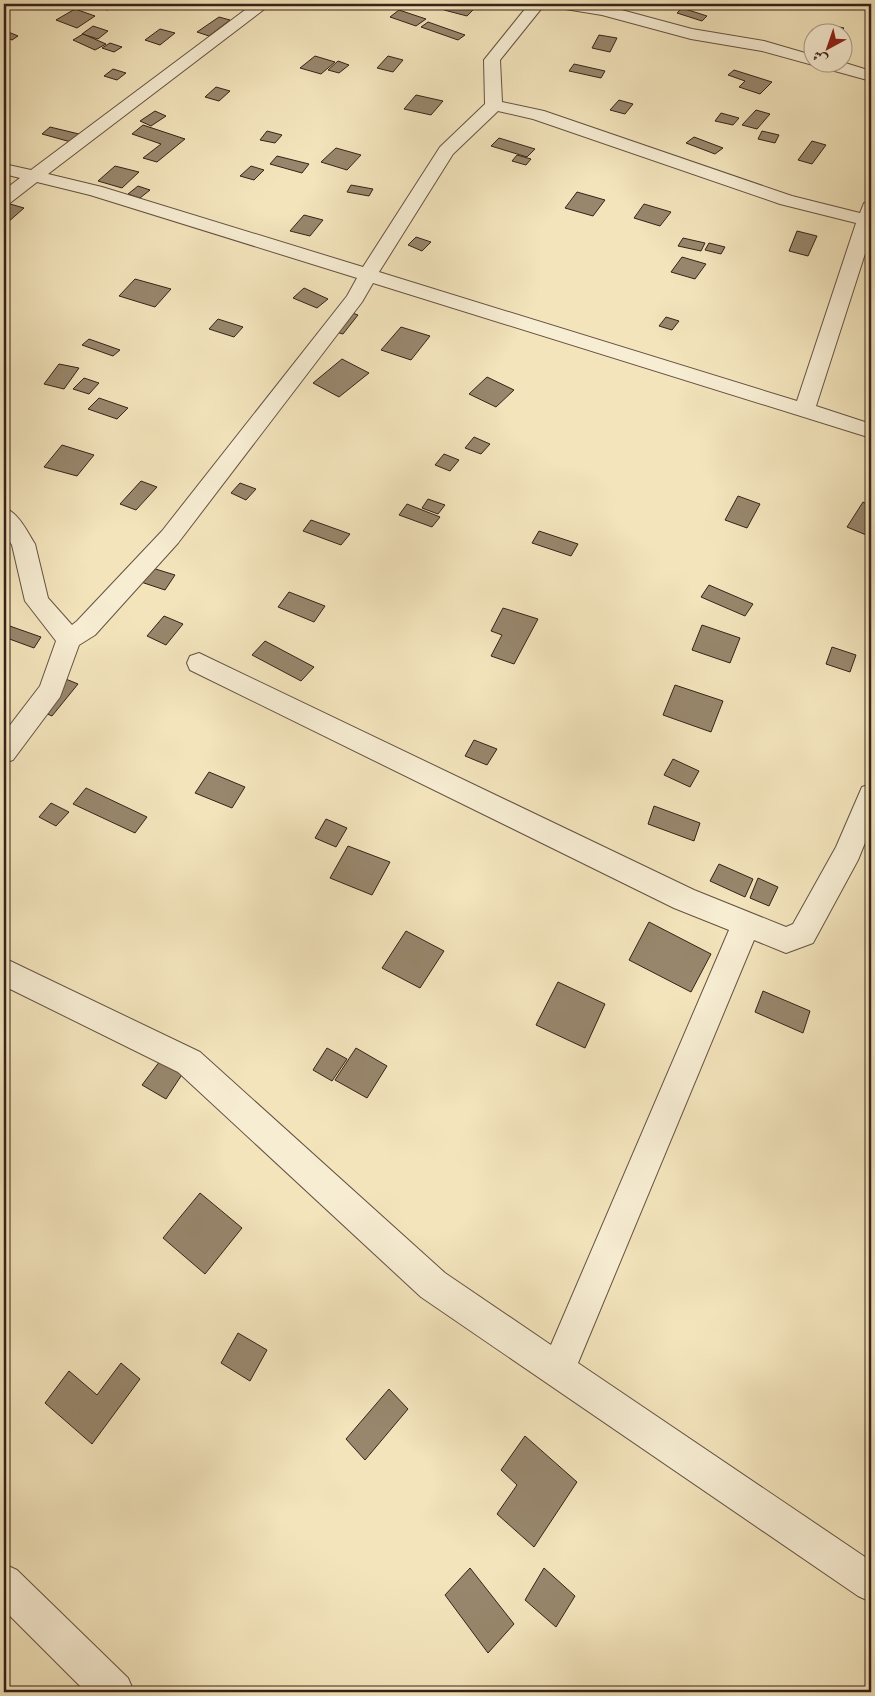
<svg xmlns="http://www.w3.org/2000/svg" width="875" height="1696" font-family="'Sorts Mill Goudy',Amiri,serif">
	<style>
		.building { fill: #98876d; stroke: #362218 }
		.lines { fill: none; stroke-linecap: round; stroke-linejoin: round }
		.street-casing { stroke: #655241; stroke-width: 2 }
		.street { fill: #f7edd3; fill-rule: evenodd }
	</style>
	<rect width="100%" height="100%" fill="#f3e4bc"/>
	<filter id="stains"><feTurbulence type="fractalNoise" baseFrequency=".004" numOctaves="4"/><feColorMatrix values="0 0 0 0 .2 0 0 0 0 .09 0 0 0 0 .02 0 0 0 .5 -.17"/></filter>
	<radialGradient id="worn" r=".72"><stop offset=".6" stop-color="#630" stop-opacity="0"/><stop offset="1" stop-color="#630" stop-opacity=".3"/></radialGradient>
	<g class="building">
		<polygon points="88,4 113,4 116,5 107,10"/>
		<polygon points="451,4 479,4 467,16 444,10"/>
		<polygon points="682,8 707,16 702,21 677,13"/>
		<polygon points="75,9 95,16 77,28 56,20"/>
		<polygon points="399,10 426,19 416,26 390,17"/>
		<polygon points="219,17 230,20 209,36 197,32"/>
		<polygon points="428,22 465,35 458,40 421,27"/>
		<polygon points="830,25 844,28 840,32 827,30"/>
		<polygon points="93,26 108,31 98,39 82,34"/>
		<polygon points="160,29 175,33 160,45 145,40"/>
		<polygon points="6,31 18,36 12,40 4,37"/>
		<polygon points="83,34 106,44 95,50 73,40"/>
		<polygon points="599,35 617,38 610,52 592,48"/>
		<polygon points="110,43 122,47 114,52 102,48"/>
		<polygon points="315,56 335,62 321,74 300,68"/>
		<polygon points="388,56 403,60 393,72 377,68"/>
		<polygon points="338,61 349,65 339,73 328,70"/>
		<polygon points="574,64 605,71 601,78 569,71"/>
		<polygon points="113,69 126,73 117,80 104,76"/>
		<polygon points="734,70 772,82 760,94 739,87 745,81 728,75"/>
		<polygon points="216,87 230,91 219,101 205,97"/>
		<polygon points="416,95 443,101 431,115 404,109"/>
		<polygon points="619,100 633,104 625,114 610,110"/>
		<polygon points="756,110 770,114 757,129 742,125"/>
		<polygon points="155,111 166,116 151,126 140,121"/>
		<polygon points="721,113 739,118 733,125 715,121"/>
		<polygon points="143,125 185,139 157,162 143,158 161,144 132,134"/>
		<polygon points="50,127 79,134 71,142 42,134"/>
		<polygon points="267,131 282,135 275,143 260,140"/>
		<polygon points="762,131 779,135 775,143 758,139"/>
		<polygon points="694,137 723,148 715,154 686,143"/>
		<polygon points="499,138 535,149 527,157 491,146"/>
		<polygon points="812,141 826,145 812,164 798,160"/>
		<polygon points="336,148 361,155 347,170 321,162"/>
		<polygon points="517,155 531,159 526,165 512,161"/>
		<polygon points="277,156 309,164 302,173 270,164"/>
		<polygon points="115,166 139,172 122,188 98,181"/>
		<polygon points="251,166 264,170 254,180 240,176"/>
		<polygon points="351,185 373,189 369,196 347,192"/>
		<polygon points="138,186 150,190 140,198 128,194"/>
		<polygon points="577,192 605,200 593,216 565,208"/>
		<polygon points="10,204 24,208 7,223 4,222 4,209"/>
		<polygon points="644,204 671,212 660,226 634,218"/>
		<polygon points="304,215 323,220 310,236 290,231"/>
		<polygon points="797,231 817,236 808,256 789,251"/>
		<polygon points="416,237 431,242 422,251 408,245"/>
		<polygon points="683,238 705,243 701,251 678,246"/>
		<polygon points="709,243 725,247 721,254 705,250"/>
		<polygon points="682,257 706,264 695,279 671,272"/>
		<polygon points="135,279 171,289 155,307 119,296"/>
		<polygon points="304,288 328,299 317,308 293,298"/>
		<polygon points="344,310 358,315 343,334 328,330"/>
		<polygon points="666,317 679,321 672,330 659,326"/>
		<polygon points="218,319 243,327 234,337 209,329"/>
		<polygon points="401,327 430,336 411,360 381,350"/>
		<polygon points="89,339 120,350 113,356 82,345"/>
		<polygon points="342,359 369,373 339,397 313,383"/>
		<polygon points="59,364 79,368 64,389 44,384"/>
		<polygon points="487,377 514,390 496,407 469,394"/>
		<polygon points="84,378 99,383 89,394 73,389"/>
		<polygon points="99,398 128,408 117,419 88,409"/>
		<polygon points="474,437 490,444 481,454 465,448"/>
		<polygon points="62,445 94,455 77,476 44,467"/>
		<polygon points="444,454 459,460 450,471 435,465"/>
		<polygon points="141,481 157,487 136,510 120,504"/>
		<polygon points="240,483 256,489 246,500 231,493"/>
		<polygon points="738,496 760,504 747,528 725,520"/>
		<polygon points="428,499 445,505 438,514 422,508"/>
		<polygon points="863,502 871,506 871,537 847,527"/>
		<polygon points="407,504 440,517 432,527 399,515"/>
		<polygon points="311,520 350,534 341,545 303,531"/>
		<polygon points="539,531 578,544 571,556 532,543"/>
		<polygon points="136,563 175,575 165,590 126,577"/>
		<polygon points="709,585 753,604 745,616 701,597"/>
		<polygon points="289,592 325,606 314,622 278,607"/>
		<polygon points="503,608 538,619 514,664 491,656 502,635 491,631"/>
		<polygon points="164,616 183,624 166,645 147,636"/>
		<polygon points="4,624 41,637 34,648 4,637"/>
		<polygon points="702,625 740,638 730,663 692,650"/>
		<polygon points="265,641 314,667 301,681 252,655"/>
		<polygon points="832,647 856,655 850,672 826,664"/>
		<polygon points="56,675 78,684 52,716 29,706"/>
		<polygon points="675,685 723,701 711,732 663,715"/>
		<polygon points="474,740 497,749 487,765 465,756"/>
		<polygon points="673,759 699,771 690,787 664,775"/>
		<polygon points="209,772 245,787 232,808 195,793"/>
		<polygon points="86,788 147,817 135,833 73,804"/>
		<polygon points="51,803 69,812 56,826 39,817"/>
		<polygon points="654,806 700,823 694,841 648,824"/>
		<polygon points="326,819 347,828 336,847 315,838"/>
		<polygon points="348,846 390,862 372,895 330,878"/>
		<polygon points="719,864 753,879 745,897 710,881"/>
		<polygon points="758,878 778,887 769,906 750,898"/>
		<polygon points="649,922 711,954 691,992 629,960"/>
		<polygon points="406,931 444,951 420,988 382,968"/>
		<polygon points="558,982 605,1004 585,1048 536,1025"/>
		<polygon points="763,991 810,1011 803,1033 755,1012"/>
		<polygon points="327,1048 347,1059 332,1081 313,1070"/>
		<polygon points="356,1048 387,1066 367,1098 335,1080"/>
		<polygon points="160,1061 183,1073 166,1099 142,1085"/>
		<polygon points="200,1193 242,1228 205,1274 163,1238"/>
		<polygon points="238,1333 267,1350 250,1381 221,1363"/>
		<polygon points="121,1363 140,1379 92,1444 45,1403 69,1371 97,1395"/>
		<polygon points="389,1389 408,1409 365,1460 346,1439"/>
		<polygon points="525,1436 577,1482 534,1547 497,1514 517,1485 501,1470"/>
		<polygon points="470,1568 514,1624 488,1653 445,1595"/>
		<polygon points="544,1568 575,1596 556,1627 525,1600"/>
	</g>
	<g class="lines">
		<defs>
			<g id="street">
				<path d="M253 4H271L48 174 102 187 363 267 440 147 485 104 484 60 529 4H545L500 60 502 102 544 111 792 196 860 213 864 203 871 202V235L816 406 871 424V438L373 283 362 302 178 543 95 635 79 645 60 697 13 760 4 763V733L40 686 56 641 25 601 12 545 4 533V508C18 512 27 531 35 544L48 598 72 625 77 621 162 531 347 296 357 278 90 195 37 182 10 203 4 204V190L20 178 4 174V164L31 170ZM498 111 533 119 780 204 856 223 797 401 379 272 453 154Z"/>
				<polygon points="551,4 603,5 692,29 764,41 812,55 812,62 842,62 871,71 871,81 762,51 691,39 602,15 553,7"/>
				<polygon points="199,653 694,890 786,927 793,924 836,847 862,787 871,784 871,828 858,860 813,943 786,953 754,940 578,1363 871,1561 871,1602 858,1596 421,1297 178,1072 4,986 4,958 200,1052 445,1273 551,1345 729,930 674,908 190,670 187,663 190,656"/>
				<polygon points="4,1564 17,1570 128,1678 134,1692 86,1692 4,1610"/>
			</g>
		</defs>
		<use href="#street" class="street-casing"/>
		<use href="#street" class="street"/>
	</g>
	<rect width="875" height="1696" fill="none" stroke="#f3e4bc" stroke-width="20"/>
	<rect x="5" y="5" width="865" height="1686" fill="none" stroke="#362218" stroke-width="2.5"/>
	<rect x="10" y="10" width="855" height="1676" fill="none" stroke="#362218"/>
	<g transform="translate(828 48) rotate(220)"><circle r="24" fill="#f7edd3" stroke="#aa9c88"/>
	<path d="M0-4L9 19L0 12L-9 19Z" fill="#8f2418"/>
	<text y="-8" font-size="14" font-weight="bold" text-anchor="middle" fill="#362218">ش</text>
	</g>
	<rect width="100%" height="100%" filter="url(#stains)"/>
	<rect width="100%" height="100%" fill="url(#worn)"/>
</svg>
